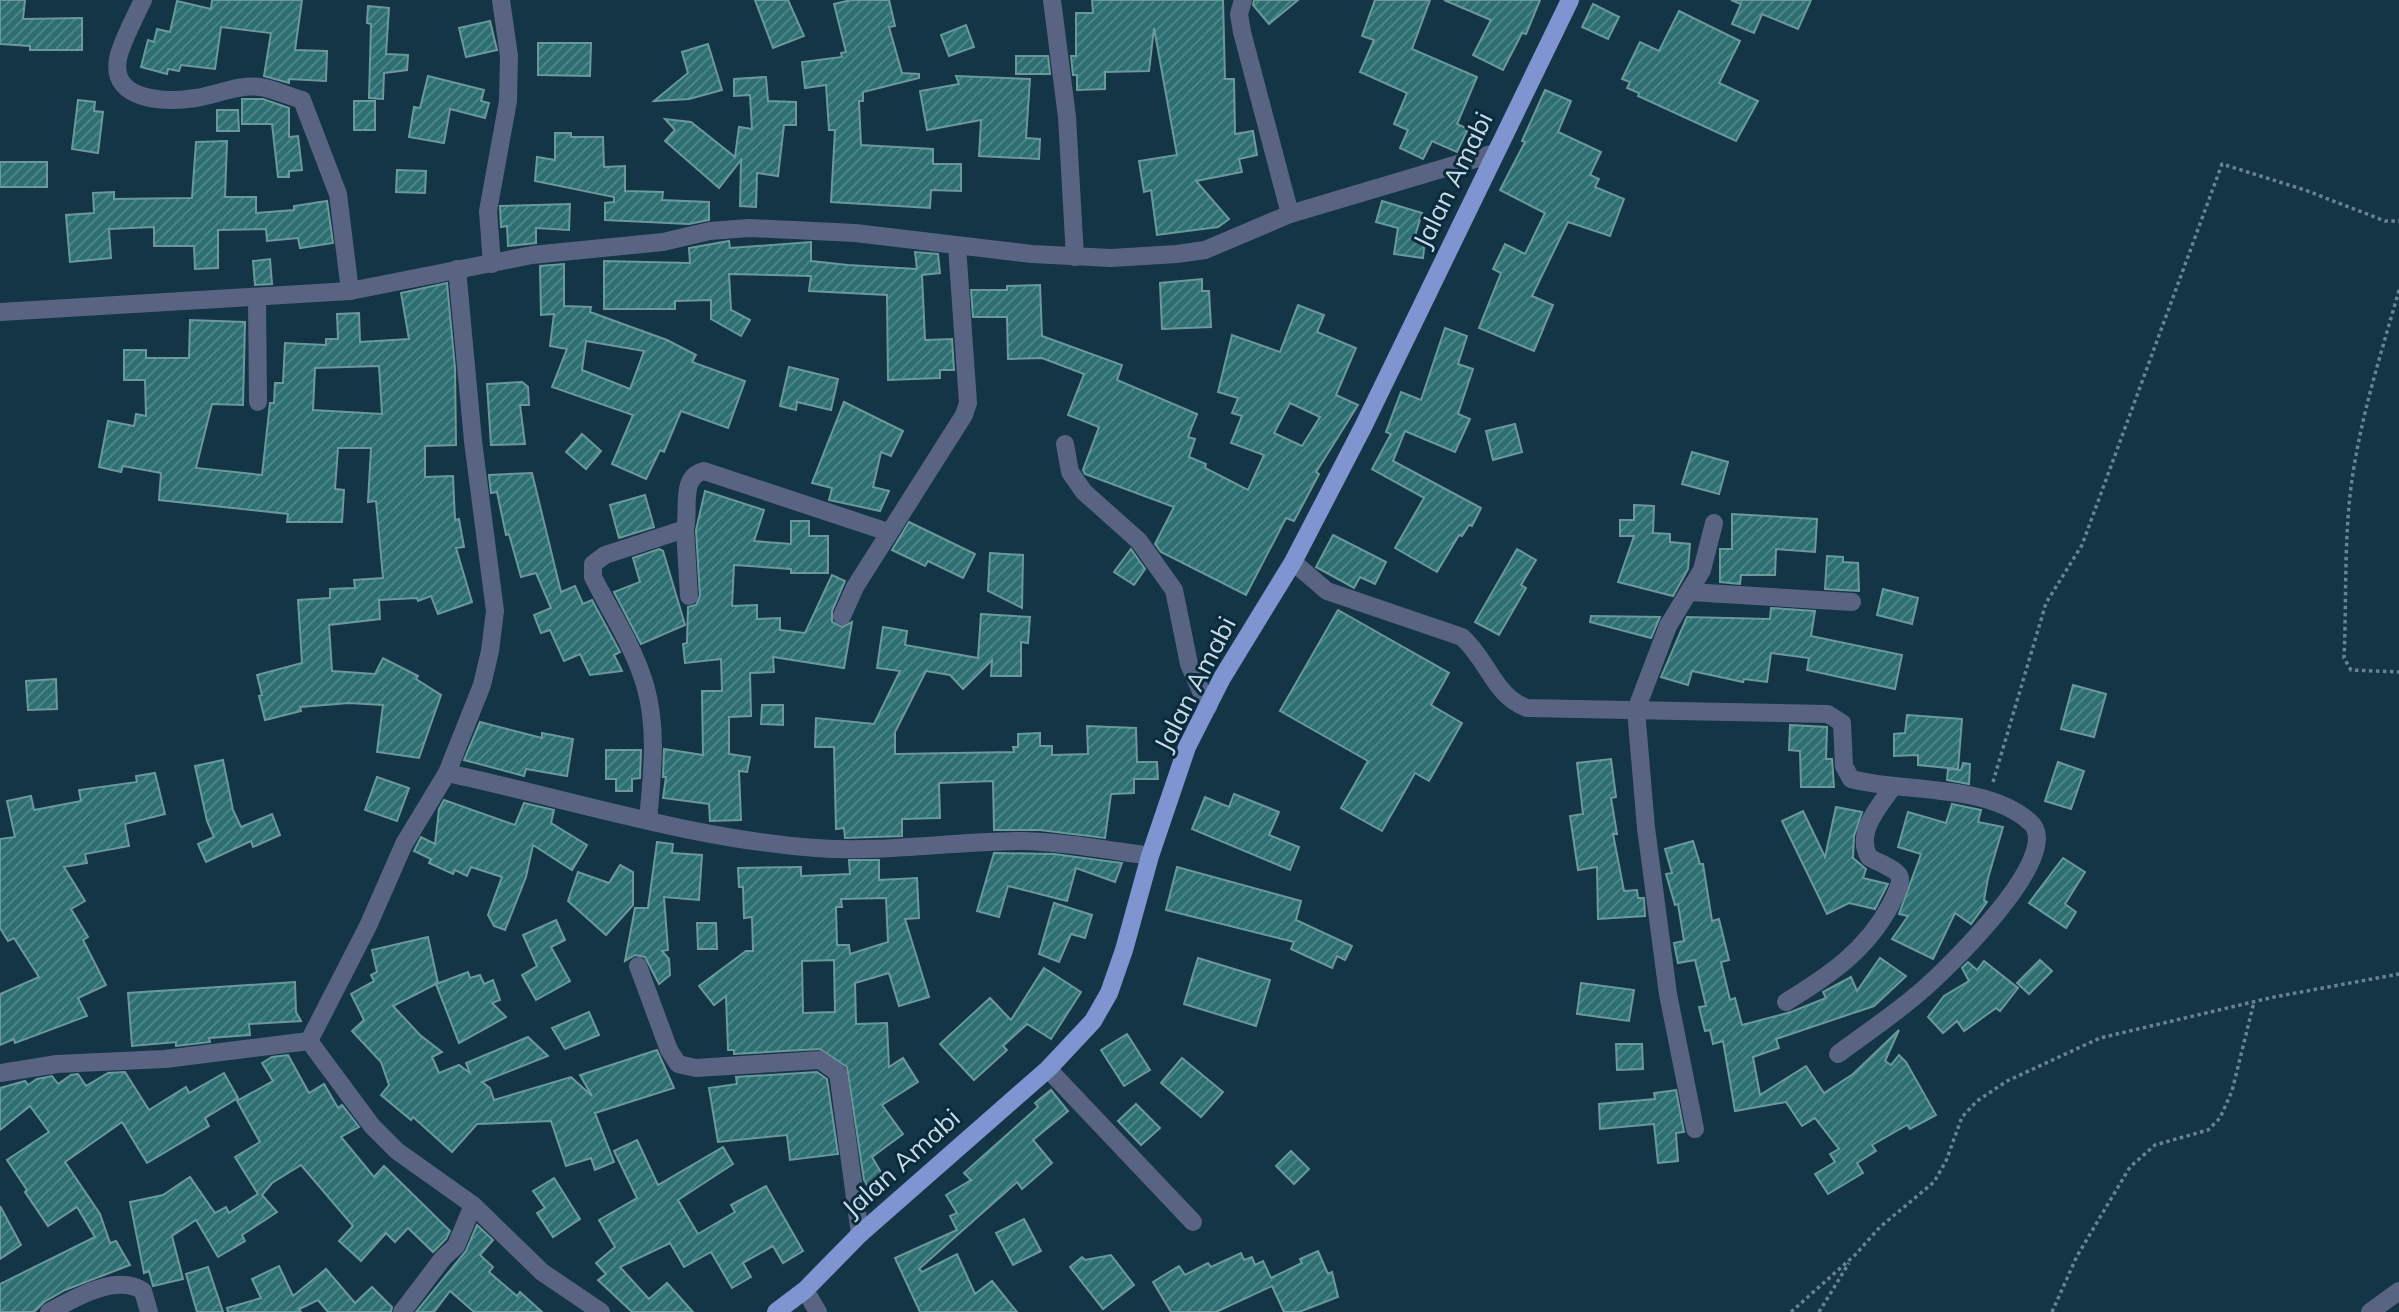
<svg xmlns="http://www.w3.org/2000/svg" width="2399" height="1312" font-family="Mulish,sans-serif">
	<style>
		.building { fill: url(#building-hatch); stroke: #6b999b; stroke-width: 2; fill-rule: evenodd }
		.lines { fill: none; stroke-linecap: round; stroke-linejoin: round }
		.path { stroke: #698391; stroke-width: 3.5; stroke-dasharray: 3.5 3.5; stroke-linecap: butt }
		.minor { stroke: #596482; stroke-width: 18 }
		.major { stroke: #7f95d2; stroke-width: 18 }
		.labels { text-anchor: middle; stroke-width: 6; stroke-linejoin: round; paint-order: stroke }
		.street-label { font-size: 26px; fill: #c9dbe6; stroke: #092b3c }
	</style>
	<defs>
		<pattern id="building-hatch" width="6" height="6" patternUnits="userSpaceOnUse" patternTransform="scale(1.75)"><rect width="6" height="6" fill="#2c6e71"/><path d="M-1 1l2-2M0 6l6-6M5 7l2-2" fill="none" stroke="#53898c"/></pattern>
	</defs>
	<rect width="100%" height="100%" fill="#143546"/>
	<g class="building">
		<polygon points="0,0 25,0 23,19 82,18 82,50 30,50 30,46 0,44"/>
		<polygon points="212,0 302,0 295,50 327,51 326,81 289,79 289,83 264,76 271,33 221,27 215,69 181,65 179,71 168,69 167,74 141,67 148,40 154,42 157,29 170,32 177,1 211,9"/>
		<polygon points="755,0 788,0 804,36 773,48"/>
		<polygon points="851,0 889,0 895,26 889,27 902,73 919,74 919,78 863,92 863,101 859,101 861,145 933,149 933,164 961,164 961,191 931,190 930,208 831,202 835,130 829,130 826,85 805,88 802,62 842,57 841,53 846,52 834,4"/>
		<polygon points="1092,0 1223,0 1225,79 1234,79 1235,134 1253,131 1257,155 1239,159 1242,172 1196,181 1229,219 1218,227 1157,235 1151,190 1144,192 1139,161 1177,155 1154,28 1149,71 1105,72 1105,89 1077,90 1077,75 1073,75 1071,56 1076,56 1076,13 1093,13"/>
		<polygon points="1254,0 1298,0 1269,24 1253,5"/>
		<polygon points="1375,0 1430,0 1412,49 1477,77 1457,124 1468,129 1457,152 1432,141 1423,159 1400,148 1408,130 1394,124 1407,93 1360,72 1374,40 1362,36"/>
		<polygon points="1444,0 1540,0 1526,34 1522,33 1503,70 1473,55 1491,20"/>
		<polygon points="1731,0 1811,0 1798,29 1762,14 1754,33 1732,24 1741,4"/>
		<polygon points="1593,4 1619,17 1608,39 1582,27"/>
		<polygon points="368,6 389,8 386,54 408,55 407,70 384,73 383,99 369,98 371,24 367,23"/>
		<polygon points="1679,11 1740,41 1719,83 1758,101 1736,141 1638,96 1639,93 1627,88 1630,82 1622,79 1640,42 1659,51"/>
		<polygon points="490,21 497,50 466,57 459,28"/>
		<polygon points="966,25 974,47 949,56 941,35"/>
		<polygon points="538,43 591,43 590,76 538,75"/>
		<polygon points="708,44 722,90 689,99 654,101 688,73 682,52"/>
		<polygon points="1016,56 1048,56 1050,74 1016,74"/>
		<polygon points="428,76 484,90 481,101 489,103 485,118 450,109 444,143 409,137 414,107 420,108"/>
		<polygon points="956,76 1030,79 1026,138 1040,139 1039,159 979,156 981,120 927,130 920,91 959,84"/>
		<polygon points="766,77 768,101 796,102 796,125 784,125 778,176 757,173 756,207 740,206 741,160 719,188 665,141 675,130 665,119 691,122 735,157 739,127 752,129 750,95 734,96 734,79"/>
		<polygon points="1545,90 1571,101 1558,132 1601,152 1590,175 1599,179 1595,187 1624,199 1610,236 1568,222 1532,296 1553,305 1534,351 1479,328 1501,273 1493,269 1505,244 1525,254 1545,213 1500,190 1525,142 1522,141"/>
		<polygon points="242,99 263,99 289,108 289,137 298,136 302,170 289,171 289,177 278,177 272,124 242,124"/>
		<polygon points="78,100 95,102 94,111 103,112 98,153 72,149"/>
		<rect x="354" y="101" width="21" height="29"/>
		<polygon points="217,110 238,110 239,131 217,131"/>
		<polygon points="555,133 571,133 571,137 603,137 604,167 625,166 625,191 663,192 662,200 709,202 709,220 689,224 605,220 605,203 614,202 614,197 535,181 537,157 555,160"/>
		<polygon points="227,141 225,197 256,197 256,213 294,210 294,206 327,201 333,243 300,248 298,238 267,241 266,229 218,230 218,268 195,269 194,246 154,246 154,227 109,229 111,258 70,262 66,215 94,213 93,193 114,192 114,199 192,198 196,142"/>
		<rect x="0" y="162" width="47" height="25"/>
		<polygon points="397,170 426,171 425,193 396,192"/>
		<polygon points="1382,201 1422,213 1414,239 1425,240 1423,258 1394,254 1398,228 1376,222"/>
		<polygon points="570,204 569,230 536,228 536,243 508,246 507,226 501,227 500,206"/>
		<polygon points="729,241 730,248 811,242 811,261 848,265 917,269 915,252 938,254 940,273 922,275 925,340 952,339 954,370 940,370 940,378 888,380 887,295 809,291 811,276 729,274 731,310 750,320 741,336 711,319 711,300 675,301 675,309 604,309 604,261 690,263 689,248"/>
		<polygon points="270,259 272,284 255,285 253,261"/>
		<path d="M564 264V306L591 307 590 312 667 340 696 355 692 362 745 381 728 428 681 411 664 452 660 450 646 479 612 464 633 415 552 387 567 349 550 346 554 314 541 315 540 266ZM586 341 644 351 630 389 582 370Z"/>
		<polygon points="1202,279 1202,291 1209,291 1211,327 1162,329 1160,283"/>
		<path d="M447 283 455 368 456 445 425 446V477L453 476 455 520 459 519 464 547 456 548 472 602 438 614 431 596 418 601 417 598 379 600 380 619 329 625 332 671 375 674 383 658 418 676 416 679 441 695 419 758 377 752 383 705 349 703 300 707 301 711 265 720 259 696 262 695 257 675 302 663 298 600 330 598V589L355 588 354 580 383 578 376 501 368 502 371 448H338L335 489 344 490 342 522H287L288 514 159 500 161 473 123 466 121 472 99 467 108 421 134 426 136 414 146 416 145 380H124V350H146V358H189L190 320 245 322 243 405 212 404 196 468 262 475 270 403H274L275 383H283L285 343 326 345V339H338L337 314 359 313 360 342 409 339 401 293ZM379 366 382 414 313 410 315 368Z"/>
		<path d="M1040 285 1042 336 1122 365 1117 380 1197 414 1188 437 1195 439 1189 457 1206 464 1205 468 1248 490 1264 455 1231 443 1242 416 1232 413 1238 398 1218 392 1232 335 1280 352 1298 305 1324 315 1317 332 1356 348 1336 395 1358 405 1316 472 1319 474 1294 521 1286 518 1246 595 1161 552 1155 544 1174 507 1085 474 1083 470 1099 427 1068 415 1084 374 1042 358 1008 359 1007 317H973L971 290H1007V286ZM1290 403 1320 417 1302 446 1274 433Z"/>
		<polygon points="1445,328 1467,336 1458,364 1473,369 1458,414 1470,419 1455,452 1405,431 1393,461 1481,508 1472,526 1469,525 1462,536 1459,535 1437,572 1395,548 1424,498 1372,469 1391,434 1386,432 1401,392 1421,400"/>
		<polygon points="789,367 838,379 831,410 797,402 796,410 780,406"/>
		<polygon points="522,382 528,387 529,405 520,405 525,444 491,445 487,384"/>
		<polygon points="844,402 903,431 891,456 881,452 873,487 889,491 880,511 829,500 832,488 812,483"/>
		<polygon points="1515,424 1522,452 1493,460 1486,431"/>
		<polygon points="582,434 601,451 586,469 566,452"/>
		<polygon points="1692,452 1728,462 1719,494 1682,484"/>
		<polygon points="532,473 561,592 575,586 583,604 592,600 620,652 614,655 622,671 590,675 580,654 564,661 550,630 541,633 534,615 551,608 536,573 521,577 509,534 506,535 497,492 491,493 489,475"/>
		<polygon points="705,491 764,510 754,541 791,544 791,521 809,521 809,536 828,536 828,573 791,573 791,569 734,565 732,606 757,605 757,619 780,618 780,630 805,633 832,575 845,581 832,611 832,622 842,627 852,622 844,668 773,657 774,672 750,673 751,716 729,717 729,754 750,757 747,772 739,771 741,820 710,821 709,804 663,798 666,777 663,777 664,749 703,755 702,691 722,691 721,659 685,663 683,644 687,643 688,607 696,605 700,596 696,530"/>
		<polygon points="645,495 654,527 619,538 610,505"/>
		<polygon points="1634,505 1654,506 1653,533 1670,534 1670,542 1690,544 1688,569 1673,596 1618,582 1634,536 1620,536 1620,520 1634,520"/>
		<polygon points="1732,514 1817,519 1815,552 1776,549 1775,575 1741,575 1740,584 1720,582 1720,549 1732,549"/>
		<polygon points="909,522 975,554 963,578 928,561 925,566 892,550"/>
		<polygon points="1333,535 1386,562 1375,584 1360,577 1354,588 1316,567"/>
		<polygon points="659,549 663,551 685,625 641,644 614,592 640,582 633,558"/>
		<polygon points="1131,549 1145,569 1134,585 1114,572"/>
		<polygon points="1517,549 1536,560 1521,585 1526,588 1499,635 1475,622"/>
		<polygon points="990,553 1023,555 1022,608 988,591"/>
		<polygon points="1827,556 1843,557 1843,562 1858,563 1859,591 1825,589"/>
		<polygon points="1883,589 1918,598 1912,624 1877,615"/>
		<polygon points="1771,608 1815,611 1811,636 1902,655 1895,689 1807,670 1809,658 1771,653 1767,682 1744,679 1743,682 1692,671 1688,685 1661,677 1687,617 1770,619"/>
		<polygon points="1338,610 1449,673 1431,705 1462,723 1429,781 1415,773 1382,831 1341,808 1368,761 1280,711"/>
		<polygon points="981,614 1030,617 1028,643 1021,642 1021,676 991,676 992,660 963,689 950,675 926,671 895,732 895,754 1014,752 1013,747 1018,747 1018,734 1040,733 1040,746 1052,746 1052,755 1088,754 1087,726 1136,728 1137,762 1157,762 1158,779 1134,779 1134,793 1111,794 1105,838 1040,830 994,830 993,781 939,783 940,818 902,819 902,836 845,838 844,828 836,829 834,747 815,747 816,718 874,724 900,671 877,668 883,627 907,631 905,645 978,658"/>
		<polygon points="1591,616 1660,617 1651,638 1590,622"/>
		<polygon points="56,679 57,709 28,710 26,681"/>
		<polygon points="2073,685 2106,694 2094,737 2061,729"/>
		<polygon points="762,705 783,705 783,725 761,724"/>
		<polygon points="1907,715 1962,719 1958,769 1918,765 1918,755 1894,756 1894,734 1905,733"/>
		<polygon points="480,722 542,738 542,733 573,739 567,776 526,769 524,776 464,760"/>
		<polygon points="1790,725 1827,727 1826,759 1832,759 1834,787 1801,787 1800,751 1789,750"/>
		<polygon points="606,750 641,750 640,778 632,779 632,791 616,791 616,779 606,779"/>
		<polygon points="1611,759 1616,797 1611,798 1617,834 1613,834 1624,891 1637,890 1638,898 1644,898 1645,916 1598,919 1597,867 1578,870 1570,816 1583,814 1577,763"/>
		<polygon points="223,760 233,810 241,827 272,814 280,835 253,847 251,841 206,862 198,844 214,837 207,821 195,766"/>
		<polygon points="2058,762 2084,771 2071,809 2045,801"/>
		<polygon points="1963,763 1970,764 1969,784 1947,780 1948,769 1961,770"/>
		<polygon points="155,773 165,814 125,824 129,846 85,854 87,863 64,867 85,901 71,909 88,937 83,940 106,985 78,998 87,1016 15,1043 14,1039 0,1045 0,994 39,977 14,938 8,941 0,928 0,839 15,837 7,801 31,796 34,810 81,801 79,790 137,782 136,776"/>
		<polygon points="377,777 409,788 397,821 365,810"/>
		<polygon points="1234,794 1279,812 1269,835 1299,847 1290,870 1192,829 1205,797 1229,807"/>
		<polygon points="444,800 515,825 524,803 554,810 551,823 587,845 572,870 533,845 526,877 505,930 494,926 488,915 502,877 471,867 467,876 455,870 453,874 429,863 431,859 414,851 421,837 435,844 439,809"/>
		<polygon points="1952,804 1981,810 1978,822 2003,827 1988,878 1984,900 1987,902 1971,924 1955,913 1933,959 1892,939 1908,916 1899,914 1921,854 1898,847 1908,812 1946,823"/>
		<polygon points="1836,807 1862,812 1854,836 1853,858 1866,869 1863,878 1888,884 1875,909 1849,903 1827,914 1782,821 1803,811 1825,857"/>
		<polygon points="1693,841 1700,864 1703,864 1712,921 1719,919 1729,960 1721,962 1730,1000 1735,998 1742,1025 1791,1012 1826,998 1823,992 1851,977 1857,991 1880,958 1906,976 1874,1006 1776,1039 1779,1048 1753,1057 1760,1095 1806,1066 1824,1093 1853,1074 1899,1030 1885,1061 1891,1065 1899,1055 1906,1062 1936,1115 1910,1129 1907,1125 1872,1145 1876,1151 1857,1163 1863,1173 1828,1194 1815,1174 1835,1162 1830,1154 1839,1149 1815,1118 1802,1126 1786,1102 1735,1111 1723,1041 1713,1044 1710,1030 1705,1031 1699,1007 1706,1006 1695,960 1678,963 1674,943 1684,941 1678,904 1675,905 1666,874 1672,873 1665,849"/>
		<polygon points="657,842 673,844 672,853 702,855 699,900 664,897 668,950 662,951 669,959 670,975 659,984 645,957 635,955 625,961 635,908 648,908"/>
		<polygon points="994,853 1054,854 1122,863 1115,882 1076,868 1067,901 1008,886 999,917 977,911"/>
		<polygon points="2063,858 2085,872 2065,904 2076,912 2066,928 2029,903"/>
		<path d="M849 860H879V880L917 878 919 918 905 919 929 997 899 1006 889 973 855 983 856 1024 887 1023 889 1067 903 1058 918 1082 882 1105 903 1134 872 1157 889 1186 873 1195 864 1180 847 1067 820 1049 734 1054V1050H728L726 996 714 1005 699 986 746 951H753L752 917 744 918 743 887H739L738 868 801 867V876L850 874ZM886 898 888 942 850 954 849 945H837L836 907H842L841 899ZM834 960 835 1012 803 1013 802 961Z"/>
		<polygon points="620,865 633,872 633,905 606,935 568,901 578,872 609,883"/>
		<polygon points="1177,867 1301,901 1296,920 1352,946 1345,960 1337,956 1332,968 1291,949 1294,942 1166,910"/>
		<polygon points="1054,903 1092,915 1085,938 1071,934 1059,962 1039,954"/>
		<polygon points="556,920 565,940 551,947 570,981 536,1000 522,975 537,966 523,935"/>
		<polygon points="697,923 716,923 717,949 698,949"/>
		<polygon points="428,937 438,983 393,1006 420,1035 442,1052 432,1057 439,1073 459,1065 470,1073 466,1063 528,1037 548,1056 482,1082 490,1088 494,1100 571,1077 592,1096 580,1075 657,1050 674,1088 595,1113 614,1162 595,1170 591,1158 566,1166 551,1121 477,1124 452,1152 413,1117 411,1120 381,1095 389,1085 381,1062 352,1031 364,1020 351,994 374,981 371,975 377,972 372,950"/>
		<polygon points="1198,958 1270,980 1256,1026 1184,1004"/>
		<polygon points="2040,960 2052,971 2029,994 2017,983"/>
		<polygon points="1984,961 2018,988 2000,1011 1996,1008 1964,1031 1957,1021 1943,1033 1928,1017 1944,996 1969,981 1962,968 1968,962 1977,970"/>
		<polygon points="1044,968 1081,992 1051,1039 1027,1024 1003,1046 1007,1050 974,1080 940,1044 990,998 1011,1020"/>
		<polygon points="468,972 470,978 480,975 484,984 493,980 500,1000 492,1003 506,1017 459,1043 436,984"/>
		<polygon points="295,982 296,1012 301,1021 249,1024 250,1035 209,1038 210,1042 176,1046 176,1042 132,1046 128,993"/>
		<polygon points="1581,983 1634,990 1629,1021 1577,1014"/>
		<polygon points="589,1012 599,1035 565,1049 552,1028"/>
		<polygon points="1127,1034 1150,1070 1124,1086 1101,1050"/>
		<polygon points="1616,1044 1642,1044 1643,1069 1617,1070"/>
		<polygon points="288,1055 309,1093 324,1084 338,1108 342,1105 359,1127 341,1137 374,1177 384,1166 450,1231 446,1239 433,1252 408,1228 395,1242 386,1233 361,1261 339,1241 353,1226 301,1165 272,1183 262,1195 277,1212 242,1235 245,1241 218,1257 196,1220 172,1236 183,1279 153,1286 149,1271 144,1273 130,1202 163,1195 190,1177 215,1213 226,1207 229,1213 258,1194 235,1157 260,1142 237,1101 273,1081 262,1063 272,1057"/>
		<polygon points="1182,1058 1223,1092 1201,1117 1161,1083"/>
		<polygon points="125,1072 149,1110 186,1087 189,1093 224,1073 238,1098 205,1118 209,1126 147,1163 122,1122 65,1162 100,1214 110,1243 116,1241 130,1265 65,1290 44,1302 34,1312 0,1312 0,1284 95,1237 77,1207 48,1226 25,1192 27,1190 7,1160 49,1132 30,1106 0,1130 0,1088 25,1081 28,1085 37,1079 52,1076 58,1084 71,1075 78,1074 86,1086 108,1073"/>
		<polygon points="817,1072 827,1079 838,1154 790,1160 787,1135 718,1142 709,1088 737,1084 736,1077"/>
		<polygon points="1051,1090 1068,1111 1033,1140 1052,1163 1022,1189 1017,1182 919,1269 922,1272 957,1254 975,1294 992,1281 1017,1312 920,1312 895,1258 957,1230 950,1216 957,1213 946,1195 971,1180 964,1173 1038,1107 1035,1103"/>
		<polygon points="1676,1090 1684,1132 1676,1133 1678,1161 1658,1163 1654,1124 1600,1129 1599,1104 1655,1099 1654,1093"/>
		<polygon points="1136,1104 1160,1128 1141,1145 1118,1121"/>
		<polygon points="637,1140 658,1185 723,1147 733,1164 678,1200 698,1234 735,1212 731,1205 766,1186 803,1251 783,1263 773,1246 743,1263 751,1277 732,1288 711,1252 684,1267 670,1243 620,1267 649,1299 667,1283 693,1312 632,1312 598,1280 606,1274 596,1263 615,1247 599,1220 637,1198 614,1151"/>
		<polygon points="1291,1151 1309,1169 1294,1184 1276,1166"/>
		<polygon points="554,1178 580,1219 553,1237 537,1213 545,1208 533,1191"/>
		<polygon points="0,1206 21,1245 0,1259"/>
		<polygon points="1024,1219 1041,1251 1013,1265 996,1233"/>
		<polygon points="477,1225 493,1240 480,1255 493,1267 489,1272 517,1296 520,1292 542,1312 474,1312 450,1291 434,1312 416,1312 466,1251"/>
		<polygon points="1318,1251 1328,1274 1332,1272 1338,1297 1299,1312 1284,1312 1272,1286 1216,1312 1171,1312 1153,1282 1179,1266 1185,1275 1208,1263 1211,1267 1241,1253 1244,1260 1252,1257 1255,1265 1263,1261 1271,1278 1302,1263 1300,1259"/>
		<polygon points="1111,1255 1134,1285 1103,1309 1070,1267 1082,1257 1085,1260"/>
		<polygon points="279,1266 293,1296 326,1269 355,1303 372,1287 392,1307 391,1312 328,1312 318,1300 299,1309 301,1312 228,1312 227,1308 261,1298 252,1279"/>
		<polygon points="208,1267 223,1312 197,1312 186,1274"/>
	</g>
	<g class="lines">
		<g class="path">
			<path d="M2399 290C2383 347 2365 403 2355 461 2343 525 2347 593 2344 658L2351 670 2399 672"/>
			<polyline points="1993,782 2046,603 2082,545 2222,164 2305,190 2385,221 2399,221"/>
			<polyline points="1791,1312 1855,1255 1880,1227 1934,1182 1946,1161 1962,1117 1977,1101 2007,1081 2100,1038 2274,997 2399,974"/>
			<polyline points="1819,1312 1849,1263"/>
			<polyline points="2052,1312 2077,1256 2130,1167 2155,1145 2208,1130 2220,1118 2232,1091 2254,1002"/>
		</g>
		<g class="minor">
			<path d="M143 0C136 15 120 45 118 59 110 103 169 102 196 98 217 95 239 84 260 87 274 89 288 96 302 100L338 194 350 291"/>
			<polyline points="1052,0 1067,117 1075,257"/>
			<polyline points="1243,0 1239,14 1242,32 1290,214"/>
			<polyline points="492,264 488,211 508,101 509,56 501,0"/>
			<polyline points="257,298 258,402"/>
			<polyline points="0,312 350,291 532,255 663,242 710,231 749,228 855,233 1032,254 1111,258 1177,254 1205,250 1290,214 1495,153"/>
			<polyline points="1065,444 1070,472 1084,492 1139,541 1174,590 1189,664 1208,707"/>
			<polyline points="685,529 689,596"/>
			<path d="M1293 562 1327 591 1462 637C1488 660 1494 696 1527 708L1828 714 1842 723 1844 766 1851 779C1904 793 1987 783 2030 822 2067 854 1945 971 1919 993 1893 1015 1865 1034 1838 1054"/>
			<polyline points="1690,592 1852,602"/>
			<polyline points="842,616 855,587 964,415 968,403 957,246"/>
			<path d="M447 773C569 799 691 839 816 848 885 853 954 841 1023 841 1065 842 1108 850 1150 856"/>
			<path d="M648 820C652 775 658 729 645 685 634 647 610 611 593 577V564L605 555 685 529C690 510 679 477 704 471L888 532"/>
			<polyline points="638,966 669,1050 678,1064 696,1068 820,1060 838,1073 860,1234"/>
			<path d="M1786 1002C1830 975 1867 950 1891 904 1894 897 1901 886 1900 878 1898 869 1876 862 1869 857 1855 833 1879 806 1893 787"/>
			<polyline points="309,1041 368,926 404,844 447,773 482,685 490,651 495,611 473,441 457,269"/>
			<polyline points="1048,1069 1193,1222"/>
			<polyline points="0,1073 57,1064 165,1059 309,1041 372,1126 397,1151 473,1205 542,1272 601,1312"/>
			<polyline points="1695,1129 1668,994 1646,828 1636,710 1668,626 1702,570 1714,523"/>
			<polyline points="805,1290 818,1312"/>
			<path d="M49 1312C73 1299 116 1273 143 1291L149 1312"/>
			<polyline points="402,1312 443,1258 456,1246 473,1205"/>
			<polyline points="2370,1312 2399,1291"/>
		</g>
		<polyline class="major" points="776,1312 805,1290 860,1234 1048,1069 1093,1021 1109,993 1124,950 1150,856 1187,747 1222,678 1293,562 1363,427 1570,0"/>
	</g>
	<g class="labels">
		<g class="street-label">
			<text transform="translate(1453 180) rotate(-64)" y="9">Jalan Amabi</text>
			<text transform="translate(1195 684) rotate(-63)" y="9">Jalan Amabi</text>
			<text transform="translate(901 1163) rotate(-42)" y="9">Jalan Amabi</text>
		</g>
	</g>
</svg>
